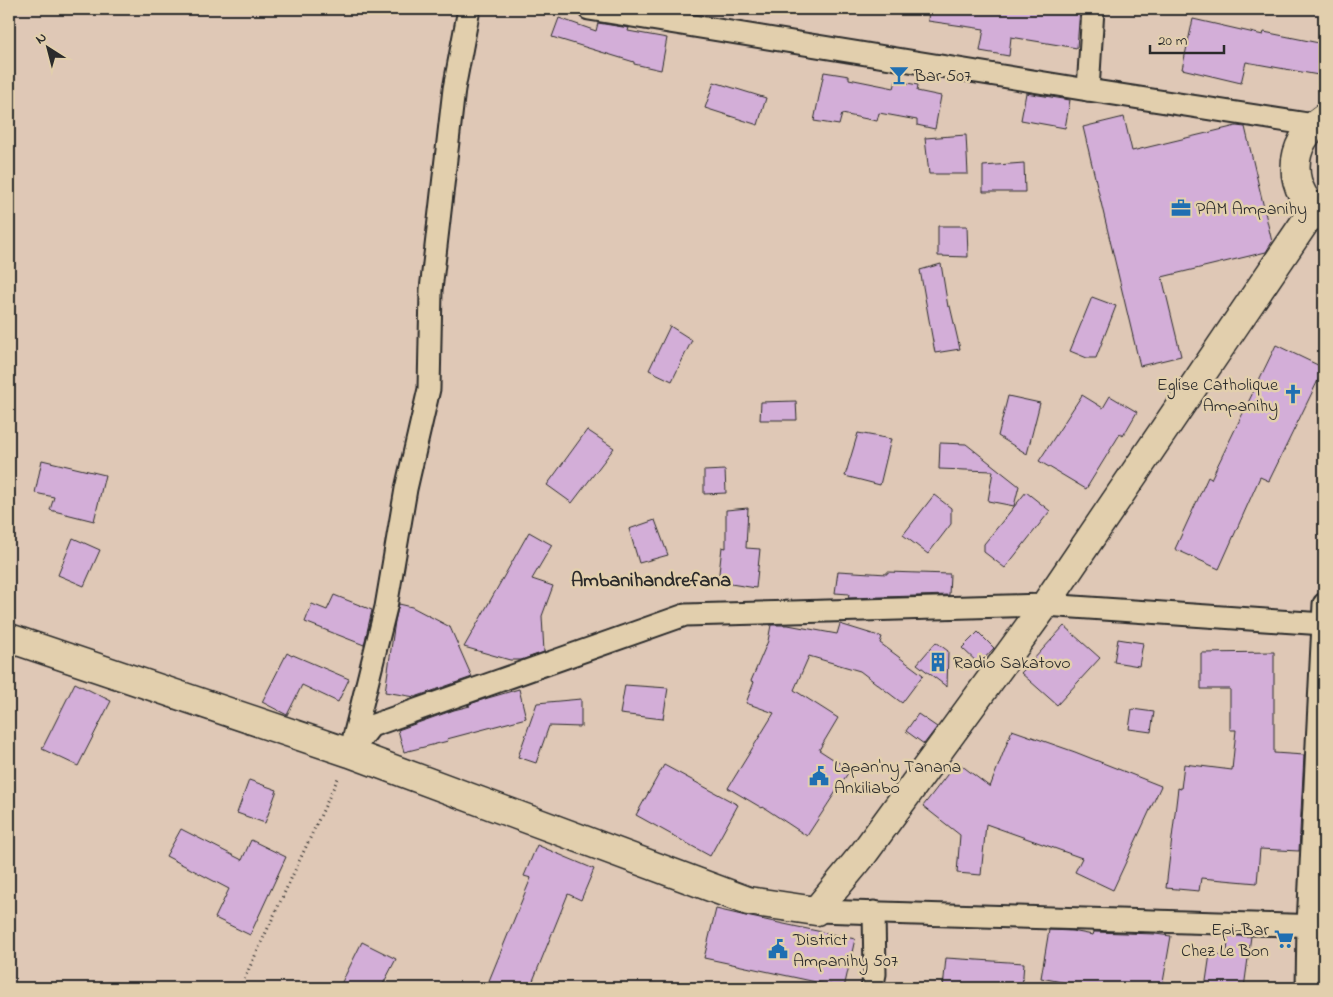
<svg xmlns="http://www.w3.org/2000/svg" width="1333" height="997" font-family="'Indie Flower',sans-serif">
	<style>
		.building { fill: #d3aed8; stroke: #2b2b2b }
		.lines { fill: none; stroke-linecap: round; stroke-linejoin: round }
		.minor-casing { stroke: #2b2b2b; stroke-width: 25 }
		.secondary-casing { stroke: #2b2b2b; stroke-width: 31 }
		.path { stroke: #2b2b2b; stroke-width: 3; stroke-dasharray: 1 4; stroke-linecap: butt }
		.minor { stroke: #e2cfad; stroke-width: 21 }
		.secondary { stroke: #e2cfad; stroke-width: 28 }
		.labels { text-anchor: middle; stroke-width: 5; stroke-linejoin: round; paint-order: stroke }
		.poi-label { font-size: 18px; fill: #2b2b2b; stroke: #e2cfad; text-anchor: start }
		.quarter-label { font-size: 20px; font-weight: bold; fill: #2b2b2b; stroke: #e2cfad }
	</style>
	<rect width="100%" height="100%" fill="#dfc8b6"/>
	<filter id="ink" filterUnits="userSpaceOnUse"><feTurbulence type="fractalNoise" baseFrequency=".02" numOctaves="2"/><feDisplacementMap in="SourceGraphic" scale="10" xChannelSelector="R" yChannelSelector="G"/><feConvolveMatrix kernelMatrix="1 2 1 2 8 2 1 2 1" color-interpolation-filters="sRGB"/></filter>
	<g filter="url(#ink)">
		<g class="building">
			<polygon points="929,9 1080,9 1077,48 1011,37 1009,56 980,51 984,29 928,21"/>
			<polygon points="559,18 596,31 598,23 629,28 628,31 667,38 661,70 634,64 634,62 552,37"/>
			<polygon points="1193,19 1263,35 1264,32 1324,44 1324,76 1246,62 1241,83 1182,69"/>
			<polygon points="824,72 849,76 849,79 894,88 896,81 918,85 917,91 941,96 935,129 917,125 917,120 879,113 877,121 842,114 839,125 814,121"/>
			<polygon points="714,82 766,98 758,125 705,108"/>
			<polygon points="1026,93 1070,100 1065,128 1021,120"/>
			<polygon points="1124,117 1132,151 1236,126 1245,127 1272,242 1266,252 1162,277 1181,356 1140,366 1083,127"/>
			<polygon points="966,135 968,174 929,174 925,138"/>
			<polygon points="1024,163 1025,192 983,192 983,166"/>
			<polygon points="938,226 967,226 968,257 938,256"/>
			<polygon points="941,264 948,307 950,306 960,349 935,353 920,270"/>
			<polygon points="1092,297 1116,306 1096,358 1087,358 1070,351"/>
			<polygon points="670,326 692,340 672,381 649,370"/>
			<polygon points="1276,345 1324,368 1269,481 1260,477 1219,569 1175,549 1208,477 1211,479"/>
			<polygon points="1082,395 1103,408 1110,396 1137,412 1123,436 1120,434 1086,489 1039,461"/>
			<polygon points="1008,396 1040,403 1027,454 998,436"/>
			<polygon points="796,401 797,420 760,420 761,402"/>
			<polygon points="587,430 614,448 572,503 547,485"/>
			<polygon points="858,433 891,439 880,485 845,476"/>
			<polygon points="940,443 966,444 1019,486 1014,506 988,501 993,471 939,469"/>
			<polygon points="42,460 105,475 94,521 50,510 54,497 35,493"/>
			<polygon points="725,470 726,493 704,494 704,471"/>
			<polygon points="1026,492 1050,511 1005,568 984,552 984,544"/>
			<polygon points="934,495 951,508 951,524 928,554 903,535"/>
			<polygon points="748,508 746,548 760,549 756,588 718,582 722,547 726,548 726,510"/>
			<polygon points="655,520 668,555 639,563 629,529"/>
			<polygon points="529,532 552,545 532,579 553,586 542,616 544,652 521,660 510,660 464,647"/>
			<polygon points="73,538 100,550 84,586 58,575"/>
			<polygon points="838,571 887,574 887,572 950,574 949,595 848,598 849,594 835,593"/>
			<polygon points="334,595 372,610 364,645 305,622 312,604 327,610"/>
			<polygon points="399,604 412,607 450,627 472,677 415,697 385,692 395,621"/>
			<polygon points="840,624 882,637 880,643 923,675 902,703 860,671 809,656 794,690 838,718 819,750 850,770 807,836 763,807 762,808 728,788 774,713 746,703 754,682 751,681 768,641 771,625 788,625 837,634"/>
			<polygon points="1064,626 1100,658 1057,705 1021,673"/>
			<polygon points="978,632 994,648 979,664 962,648"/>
			<polygon points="1118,639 1143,643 1139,666 1114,662"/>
			<polygon points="936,642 948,651 947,687 917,664"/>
			<polygon points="1274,652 1274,753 1304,755 1299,851 1260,849 1257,883 1201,878 1199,891 1166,888 1178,788 1181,789 1184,764 1232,770 1236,730 1230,730 1230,689 1201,689 1201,653"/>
			<polygon points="287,653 292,656 293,655 349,679 338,702 302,685 287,715 262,702"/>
			<polygon points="75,683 111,701 78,766 42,749"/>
			<polygon points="625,685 668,688 663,719 620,714"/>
			<polygon points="519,689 526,718 447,739 448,741 404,752 398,730 454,710 470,706 467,705 488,698"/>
			<polygon points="581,699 581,727 549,726 536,763 518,757 537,703"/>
			<polygon points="1132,709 1154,712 1151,732 1129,729"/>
			<polygon points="918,714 937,727 924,744 906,731"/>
			<polygon points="1012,730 1075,752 1161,786 1113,890 1075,872 1082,858 986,824 981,875 957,873 960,835 923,806 957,762 990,787"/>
			<polygon points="664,765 738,805 710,856 636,815"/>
			<polygon points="249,780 277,790 265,823 237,813"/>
			<polygon points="181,829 242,860 251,840 286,857 250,935 215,918 229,889 166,856"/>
			<polygon points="537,845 594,869 581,900 568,894 530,988 486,988 531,878 524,876"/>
			<polygon points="716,909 746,916 855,939 844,988 704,958"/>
			<polygon points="1049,930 1072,931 1093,935 1094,932 1155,934 1171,936 1162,988 1071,988 1072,984 1041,978"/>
			<polygon points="1228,936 1251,936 1244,988 1205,988 1210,954 1227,956"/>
			<polygon points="362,942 396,959 381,988 339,988"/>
			<polygon points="946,958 1024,963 1022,988 943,988"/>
		</g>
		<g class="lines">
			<defs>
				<g id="minor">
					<polyline points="469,9 454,89 431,290 429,389 406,489 386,607 350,753 371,726 685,615 1045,605 1324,624"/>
					<polyline points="589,9 1088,90 1314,125"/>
					<polyline points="1088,90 1093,9"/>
					<polyline points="816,911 1324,926"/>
					<polyline points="872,988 875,974 874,912"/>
					<polyline points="1307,988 1308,925 1324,604"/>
				</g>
				<g id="secondary">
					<path d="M1324 118C1286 143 1286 192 1324 217"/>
					<polyline points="9,638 350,753 748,901 816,911 864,853 1045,605 1314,209"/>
				</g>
			</defs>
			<use href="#minor" class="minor-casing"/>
			<use href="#secondary" class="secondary-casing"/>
			<polyline class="path" points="240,988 339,776"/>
			<use href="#minor" class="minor"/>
			<use href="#secondary" class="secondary"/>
		</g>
	</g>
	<defs>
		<symbol id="bar-bare" viewBox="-9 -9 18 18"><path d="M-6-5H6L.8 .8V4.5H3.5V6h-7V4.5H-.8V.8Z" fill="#1f6fb2" stroke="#e2cfad" stroke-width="2.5" paint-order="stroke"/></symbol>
		<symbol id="office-bare" viewBox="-9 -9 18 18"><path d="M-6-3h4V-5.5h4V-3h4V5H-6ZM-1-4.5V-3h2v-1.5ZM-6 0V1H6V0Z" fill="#1f6fb2" stroke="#e2cfad" stroke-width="2.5" paint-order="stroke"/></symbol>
		<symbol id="church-bare" viewBox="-9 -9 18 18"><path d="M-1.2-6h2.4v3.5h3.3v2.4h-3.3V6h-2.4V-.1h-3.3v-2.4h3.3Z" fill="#1f6fb2" stroke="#e2cfad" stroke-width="2.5" paint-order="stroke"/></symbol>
		<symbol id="building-bare" viewBox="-9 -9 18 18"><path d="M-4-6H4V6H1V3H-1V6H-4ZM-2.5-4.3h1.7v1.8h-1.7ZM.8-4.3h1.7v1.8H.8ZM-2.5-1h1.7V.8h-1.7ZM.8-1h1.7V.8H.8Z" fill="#1f6fb2" stroke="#e2cfad" stroke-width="2.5" paint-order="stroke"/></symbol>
		<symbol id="civic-bare" viewBox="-9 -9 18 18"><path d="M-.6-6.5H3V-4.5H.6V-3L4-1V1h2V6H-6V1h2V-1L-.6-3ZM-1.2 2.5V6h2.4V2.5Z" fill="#1f6fb2" stroke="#e2cfad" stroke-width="2.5" paint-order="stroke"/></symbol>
		<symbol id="supermarket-bare" viewBox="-9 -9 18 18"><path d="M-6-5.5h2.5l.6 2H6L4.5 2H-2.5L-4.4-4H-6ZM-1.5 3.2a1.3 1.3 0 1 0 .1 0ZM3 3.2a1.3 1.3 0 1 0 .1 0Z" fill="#1f6fb2" stroke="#e2cfad" stroke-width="2.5" paint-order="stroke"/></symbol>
	</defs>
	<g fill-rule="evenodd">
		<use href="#bar-bare" x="885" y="61" width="28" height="28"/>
		<use href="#office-bare" x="1167" y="194" width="28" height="28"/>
		<use href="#church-bare" x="1279" y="380" width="28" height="28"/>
		<use href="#building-bare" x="924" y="648" width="28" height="28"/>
		<use href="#civic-bare" x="805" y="762" width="28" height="28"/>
		<use href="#supermarket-bare" x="1270" y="925" width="28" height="28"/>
		<use href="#civic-bare" x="764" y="935" width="28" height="28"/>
	</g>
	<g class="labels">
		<g class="poi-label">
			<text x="914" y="81">Bar 507</text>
			<text x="1196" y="214">PAM Ampanihy</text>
			<text x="1278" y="390" text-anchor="end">Eglise Catholique<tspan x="1278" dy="21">Ampanihy</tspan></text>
			<text x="953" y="668">Radio Sakatovo</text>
			<text x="834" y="772">Lapan'ny Tanana<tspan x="834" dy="21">Ankiliabo</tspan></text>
			<text x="1269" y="935" text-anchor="end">Epi-Bar<tspan x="1269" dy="21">Chez Le Bon</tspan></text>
			<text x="793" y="945">District<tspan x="793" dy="21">Ampanihy 507</tspan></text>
		</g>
		<g class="quarter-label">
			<text x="651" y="586">Ambanihandrefana</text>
		</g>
	</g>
	<rect width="1333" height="997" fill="none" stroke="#e2cfad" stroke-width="30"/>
	<rect x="15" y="15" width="1303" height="967" fill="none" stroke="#2b2b2b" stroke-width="2" filter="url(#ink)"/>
	<g transform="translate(48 48) rotate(324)" stroke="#e2cfad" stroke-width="4" paint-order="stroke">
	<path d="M0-4L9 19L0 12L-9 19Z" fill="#2b2b2b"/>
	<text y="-8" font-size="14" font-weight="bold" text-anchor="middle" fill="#2b2b2b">N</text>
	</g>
	<path d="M1150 45v8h74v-8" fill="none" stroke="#2b2b2b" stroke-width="2.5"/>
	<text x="1158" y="45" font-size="15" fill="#2b2b2b" stroke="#e2cfad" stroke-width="4" paint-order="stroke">20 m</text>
</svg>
